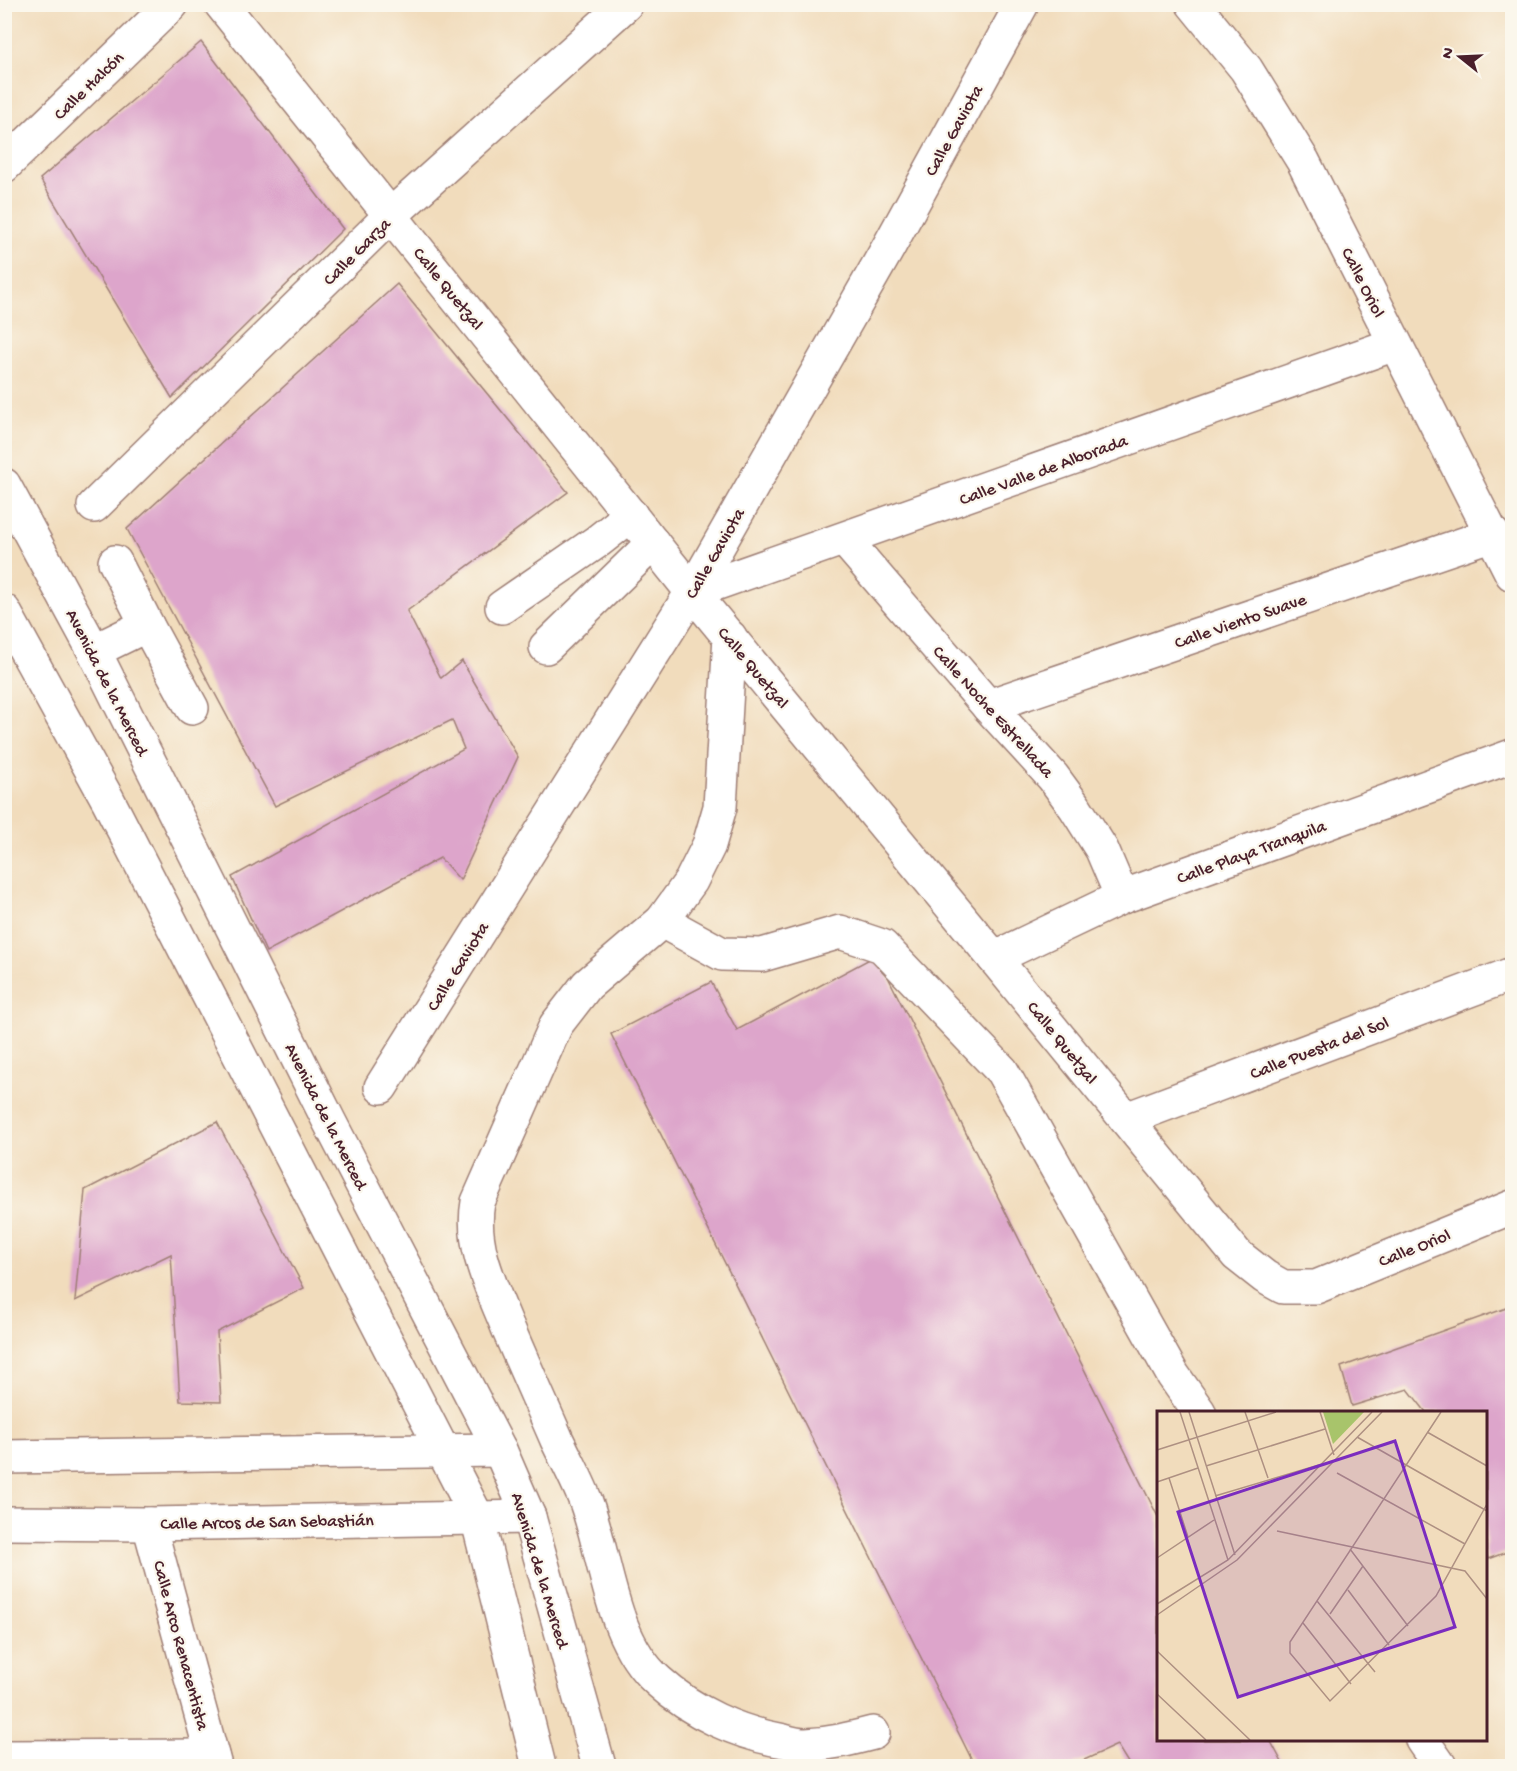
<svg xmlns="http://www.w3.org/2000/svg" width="1517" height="1771" font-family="'Gochi Hand',sans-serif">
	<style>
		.building { fill: #dda5cb }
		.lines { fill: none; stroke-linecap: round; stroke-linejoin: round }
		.minor-casing { stroke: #9e7e74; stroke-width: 36 }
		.minor { stroke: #fff; stroke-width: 33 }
		.labels { text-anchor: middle; stroke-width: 4.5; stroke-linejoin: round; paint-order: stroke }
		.street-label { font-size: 18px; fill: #4a1f2b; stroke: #fbf7ec }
		.inset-road { fill: none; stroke: #ae9082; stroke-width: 1.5 }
		.view { fill: #7b2cbf; fill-opacity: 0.15; stroke: #7b2cbf; stroke-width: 3 }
		.inset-edge { fill: none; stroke: #4a1f2b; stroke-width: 3 }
	</style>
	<rect width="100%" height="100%" fill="#fbf7ec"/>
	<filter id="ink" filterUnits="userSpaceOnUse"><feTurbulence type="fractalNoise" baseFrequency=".0167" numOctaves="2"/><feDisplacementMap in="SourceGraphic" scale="12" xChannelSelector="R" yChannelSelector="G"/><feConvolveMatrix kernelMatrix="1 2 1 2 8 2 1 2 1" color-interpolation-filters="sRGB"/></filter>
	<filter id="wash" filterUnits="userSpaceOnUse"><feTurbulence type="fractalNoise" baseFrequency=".008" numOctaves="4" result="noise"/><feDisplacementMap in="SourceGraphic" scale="24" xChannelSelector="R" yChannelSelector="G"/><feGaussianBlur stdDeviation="1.35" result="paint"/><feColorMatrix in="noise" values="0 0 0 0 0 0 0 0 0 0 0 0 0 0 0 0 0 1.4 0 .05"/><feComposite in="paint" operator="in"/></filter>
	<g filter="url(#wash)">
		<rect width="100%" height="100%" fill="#f1dcbc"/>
		<g id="blocks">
			<g class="building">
				<polygon points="201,42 343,229 172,398 40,179"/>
				<polygon points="397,284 568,492 407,611 441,678 462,661 518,757 460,880 440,858 266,952 232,877 464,749 452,720 275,806 127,529"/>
				<polygon points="877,955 1158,1517 1158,1740 1270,1740 1284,1766 1130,1766 1117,1745 1071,1766 975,1766 611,1034 711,982 737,1030"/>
				<polygon points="217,1122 304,1288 217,1332 221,1402 180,1401 171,1254 75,1301 85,1190"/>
				<polygon points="1512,1306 1512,1550 1488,1559 1486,1552 1486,1412 1426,1412 1408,1389 1352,1406 1341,1367"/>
			</g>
		</g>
	</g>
	<g filter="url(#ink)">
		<use href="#blocks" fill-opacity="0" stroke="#9e7e74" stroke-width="1.5"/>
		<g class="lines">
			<defs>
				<g id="minor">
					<polyline points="221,4 692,592 994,958 1237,1255 1265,1277 1283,1287 1316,1287 1512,1207"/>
					<polyline points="1193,4 1246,69 1303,161 1512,574"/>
					<polyline points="4,166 172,4"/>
					<polyline points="4,485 94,651 329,1121 500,1450 529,1517 599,1766"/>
					<polyline points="94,506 391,215 626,4"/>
					<polyline points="845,540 988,706 1053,777 1075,807 1102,850 1122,897"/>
					<polyline points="115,562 147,625"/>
					<polyline points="692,592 1395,344"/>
					<polyline points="502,607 598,541 631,515"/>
					<polyline points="4,611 108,800 477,1517 539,1766"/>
					<path d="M730 637 720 807 709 845 691 881 662 921 587 985 556 1025 478 1202C470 1246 492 1288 508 1328 524 1366 541 1403 557 1440 567 1461 578 1481 586 1502 607 1560 610 1638 658 1681 693 1713 738 1733 784 1741 791 1743 799 1745 806 1745 830 1744 850 1739 873 1733"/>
					<polyline points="546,647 653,543"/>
					<polyline points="94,651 147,625 192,708"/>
					<polyline points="988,706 1493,534"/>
					<polyline points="662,921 722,954 762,955 840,932 882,946 1002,1071 1173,1375 1199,1412"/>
					<polyline points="994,958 1122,897 1512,756"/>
					<polyline points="381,1087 692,592 888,248 1022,4"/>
					<polyline points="1126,1119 1512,974"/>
					<polyline points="4,1457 500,1450"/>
					<polyline points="4,1523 149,1524 529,1517"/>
					<polyline points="149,1524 215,1766"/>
					<polyline points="1422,1740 1440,1766"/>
					<polyline points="4,1757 212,1756"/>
				</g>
			</defs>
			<use href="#minor" class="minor-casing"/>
			<use href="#minor" class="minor"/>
		</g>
	</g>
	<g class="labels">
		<g class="street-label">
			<text transform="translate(88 85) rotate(-44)" y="6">Calle Halcón</text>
			<text transform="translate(953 130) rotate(-61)" y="6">Calle Gaviota</text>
			<text transform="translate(356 251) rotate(-45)" y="6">Calle Garza</text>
			<text transform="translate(1364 282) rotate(63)" y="6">Calle Oriol</text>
			<text transform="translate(449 288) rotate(51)" y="6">Calle Quetzal</text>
			<text transform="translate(1043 469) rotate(-20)" y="6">Calle Valle de Alborada</text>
			<text transform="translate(714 553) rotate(-60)" y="6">Calle Gaviota</text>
			<text transform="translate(1240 620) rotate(-19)" y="6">Calle Viento Suave</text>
			<text transform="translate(754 667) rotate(50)" y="6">Calle Quetzal</text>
			<text transform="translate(108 682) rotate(63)" y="6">Avenida de la Merced</text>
			<text transform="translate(994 711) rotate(48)" y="6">Calle Noche Estrellada</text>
			<text transform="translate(1251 851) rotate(-20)" y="6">Calle Playa Tranquila</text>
			<text transform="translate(457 966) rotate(-58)" y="6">Calle Gaviota</text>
			<text transform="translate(1063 1042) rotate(51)" y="6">Calle Quetzal</text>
			<text transform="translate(1319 1047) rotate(-21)" y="6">Calle Puesta del Sol</text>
			<text transform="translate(327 1116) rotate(63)" y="6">Avenida de la Merced</text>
			<text transform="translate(1414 1247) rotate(-22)" y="6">Calle Oriol</text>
			<text transform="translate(267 1521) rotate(-1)" y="6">Calle Arcos de San Sebastián</text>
			<text transform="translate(541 1570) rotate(73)" y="6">Avenida de la Merced</text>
			<text transform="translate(182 1645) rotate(75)" y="6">Calle Arco Renacentista</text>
		</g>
	</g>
	<g transform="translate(1157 1411)">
		<rect width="330" height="330" fill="#f1dcbc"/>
		<path d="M166 1H207L176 33Z" fill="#a8c46b"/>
		<path class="inset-road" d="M23 1 71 149M32 1 78 144M88 1 111 67M163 1 177 44M284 1 133 231V242L173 290 279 185 330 93M270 21 330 55M200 26 330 100M0 39 119 1M49 55 168 18M180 62 308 133M12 67 31 126M0 71 41 57M58 85 165 53M120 120 308 160 330 188M193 138 251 215M0 147 57 109M191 179 232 234M160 190 218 261M0 193 71 149 215 1M173 203 206 155M0 204 80 149 225 1M146 212 194 273M0 240 93 329M0 283 49 329"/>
		<path class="view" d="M238 30 298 216 81 286 21 101Z"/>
		<rect width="330" height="330" class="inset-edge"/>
	</g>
	<rect width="1517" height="1771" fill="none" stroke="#fbf7ec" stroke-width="24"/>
	<g transform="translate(1460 57) rotate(288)" stroke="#fbf7ec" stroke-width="4.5" paint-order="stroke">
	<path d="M0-4.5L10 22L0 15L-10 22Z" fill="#4a1f2b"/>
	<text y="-9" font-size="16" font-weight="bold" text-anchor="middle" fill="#4a1f2b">N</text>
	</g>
</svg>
